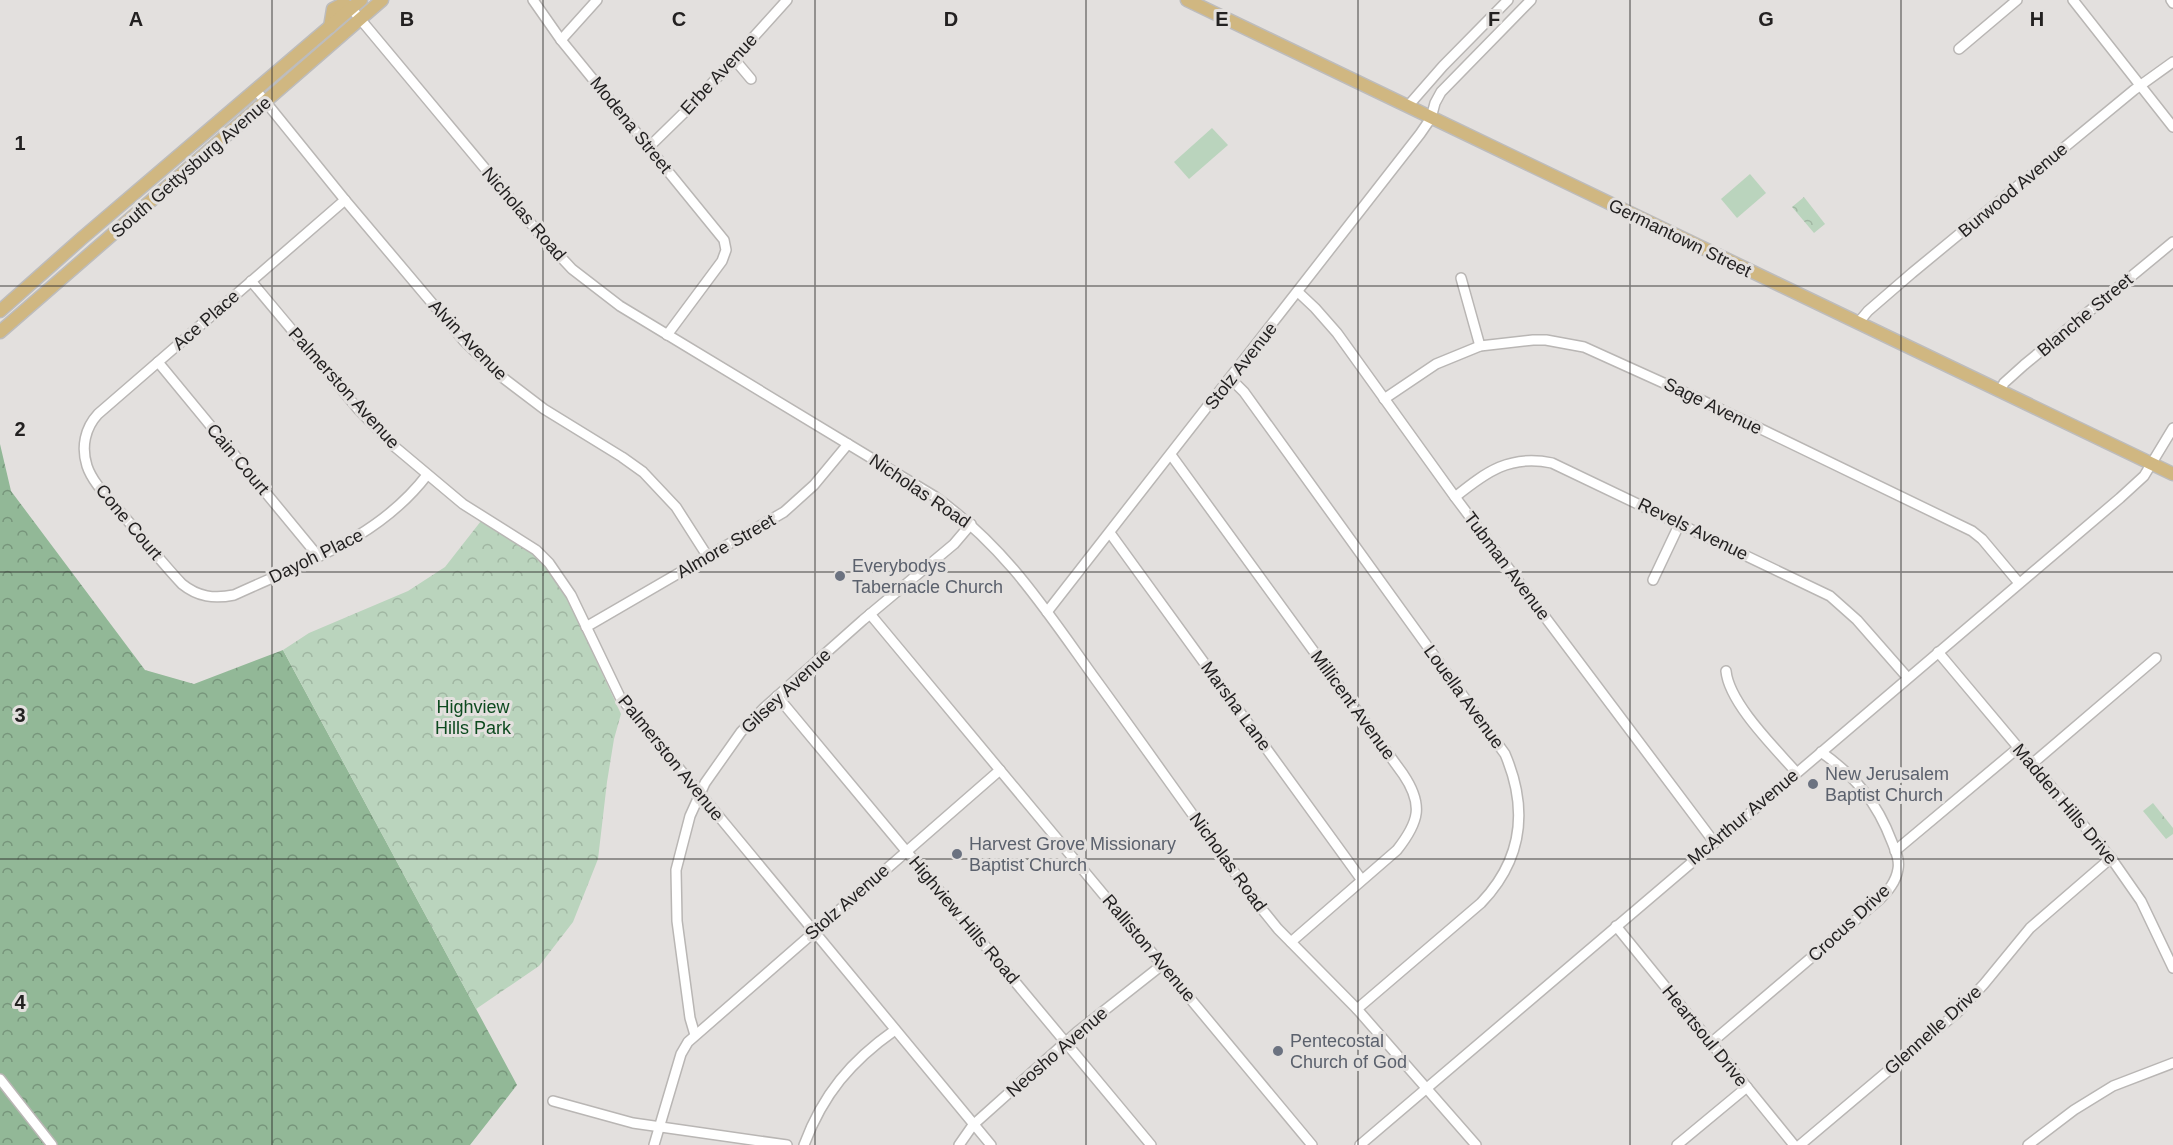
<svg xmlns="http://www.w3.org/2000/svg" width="2173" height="1145" font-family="Helvetica,sans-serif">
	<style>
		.forest { fill: url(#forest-crowns) }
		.park { fill: url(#park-crowns) }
		.pitch { fill: #bad4bd }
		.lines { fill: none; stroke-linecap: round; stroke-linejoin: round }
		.minor-casing { stroke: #b9b6b4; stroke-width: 12 }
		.major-casing { stroke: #bdbcbc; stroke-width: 15 }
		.minor { stroke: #fff; stroke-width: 9 }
		.major { stroke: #d0b781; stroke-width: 12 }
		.grid { fill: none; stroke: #232121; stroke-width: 1.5; stroke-opacity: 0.55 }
		.worship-dot { fill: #6b7280; stroke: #e3e0de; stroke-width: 2 }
		.labels { text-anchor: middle; stroke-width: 6; stroke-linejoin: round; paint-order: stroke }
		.street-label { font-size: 18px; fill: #232121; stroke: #e3e0de }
		.worship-label { font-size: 18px; fill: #5b616d; stroke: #e3e0de; text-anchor: start }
		.park-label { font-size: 18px; fill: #0d4a1f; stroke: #e3e0de }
		.grid-label { font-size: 20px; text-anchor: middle; font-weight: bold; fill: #232121; stroke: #e3e0de; stroke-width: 6; stroke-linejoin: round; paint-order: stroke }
	</style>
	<defs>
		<pattern id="forest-crowns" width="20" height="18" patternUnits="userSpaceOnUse" patternTransform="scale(1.5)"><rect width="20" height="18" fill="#92b897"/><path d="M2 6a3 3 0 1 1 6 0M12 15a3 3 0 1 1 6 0" fill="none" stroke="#77957b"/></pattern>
		<pattern id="park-crowns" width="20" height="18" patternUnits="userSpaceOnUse" patternTransform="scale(1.5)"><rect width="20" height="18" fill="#bad4bd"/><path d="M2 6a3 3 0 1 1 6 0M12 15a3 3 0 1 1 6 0" fill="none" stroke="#a0b6a2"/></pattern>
	</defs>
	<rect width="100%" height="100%" fill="#e3e0de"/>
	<polygon class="forest" points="0,444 11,491 145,670 194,684 283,650 517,1085 470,1145 0,1145"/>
	<g class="park">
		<polygon points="1804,197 1825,224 1814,233 1792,207"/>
		<path d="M481 521C501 533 524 544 541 561 551 571 559 584 566 595L621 714 614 739 607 782 598 859 573 922 539 966 476 1009 283 650 309 633 408 591 445 567Z"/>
		<polygon points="2153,803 2173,828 2173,834 2166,839 2143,811"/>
	</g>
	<g class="pitch">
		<polygon points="1212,128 1228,145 1189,179 1174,162"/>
		<polygon points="1750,174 1766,193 1737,218 1721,199"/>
	</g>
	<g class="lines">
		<defs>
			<g id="minor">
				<polyline points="533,0 561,40 724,240 726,250 722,261 667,335"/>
				<polyline points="2073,0 2173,127"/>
				<polyline points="2171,0 2173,3"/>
				<path d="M351 8 543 238 572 269 620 306 934 496C1006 547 1045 609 1096 680 1150 754 1202 829 1257 903L1278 929 1357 1009 1476 1145"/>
				<polyline points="561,40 597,0"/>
				<polyline points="1959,49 2017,0"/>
				<polyline points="735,60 751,79"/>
				<polyline points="256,90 345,200 464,341 498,374 544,409 622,457 643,472 676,507 708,557"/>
				<polyline points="1408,106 1443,66 1508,0"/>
				<polyline points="649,147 696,101 787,0"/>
				<path d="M345 200 98 414C85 428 81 447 87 466 93 484 110 499 122 514 142 537 161 562 182 584 198 597 214 599 234 595 305 562 378 539 427 475"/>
				<polyline points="1461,278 1480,346"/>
				<polyline points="251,281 358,409 395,447 463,504 536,550 549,563 571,595 620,697 991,1145"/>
				<polyline points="1298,292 1315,308 1337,333 1455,497 1714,842"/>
				<polyline points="1858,323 1868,311 1912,273 2134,90 2173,62"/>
				<polyline points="158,362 318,556"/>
				<path d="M1231 379 1244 392 1505 754C1528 808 1523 859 1481 903L1357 1009"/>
				<polyline points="2000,391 2004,383 2024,365 2173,242"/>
				<polyline points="1384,399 1436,364 1480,346 1533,340 1546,340 1584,347 1699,399 1972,531 1982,539 2019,583"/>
				<path d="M1171 455 1403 774C1424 805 1419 822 1397 850L1291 942"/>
				<path d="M1455 497C1486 472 1510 454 1552 463L1830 596 1857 620 1907 677"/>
				<polyline points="1110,533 1361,879"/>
				<polyline points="1653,580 1680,523"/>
				<polyline points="1047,612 1420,134 1431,118 1435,103 1441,92 1531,0"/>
				<polyline points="870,614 1312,1145"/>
				<polyline points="586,627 784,512 814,485 848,444"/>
				<polyline points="1938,652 2111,858 2141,901 2173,968"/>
				<path d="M1726 671C1729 703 1775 748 1796 772"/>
				<polyline points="777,696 1151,1145"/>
				<polyline points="2032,764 2156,658"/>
				<polyline points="1895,851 2018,748"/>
				<polyline points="1616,926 1794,1145"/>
				<polyline points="695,1035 690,1018 677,921 676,870 690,816 705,783 741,732 764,708 863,620 954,544 971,524"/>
				<path d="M1712 1042 1879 900C1888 891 1896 882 1898 869 1900 859 1895 850 1892 842 1877 802 1855 776 1821 752"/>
				<polyline points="0,1079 52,1145"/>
				<polyline points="553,1101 633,1123 787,1145"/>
				<polyline points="654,1145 681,1054 688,1042 1000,770"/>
				<path d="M804 1145C823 1094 851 1061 895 1030"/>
				<polyline points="959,1145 973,1125 1077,1032 1162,965"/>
				<polyline points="1360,1145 2120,498 2144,476 2173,428"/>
				<polyline points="1677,1145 1747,1087"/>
				<polyline points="1800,1145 1959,1011 1984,984 2030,928 2111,858"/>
				<polyline points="2028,1145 2074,1110 2113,1086 2173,1063"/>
			</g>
			<g id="major">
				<polyline points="1187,0 2173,474"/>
				<polyline points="330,27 333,9 343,4 351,8"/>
				<polyline points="0,311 81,239 361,0"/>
				<polyline points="0,332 382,0"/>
			</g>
		</defs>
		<use href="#minor" class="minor-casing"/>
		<use href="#major" class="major-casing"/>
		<use href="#minor" class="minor"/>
		<use href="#major" class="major"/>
	</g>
	<path class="grid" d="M272 0V1145M543 0V1145M815 0V1145M1086 0V1145M1358 0V1145M1630 0V1145M1901 0V1145M0 286H2173M0 572H2173M0 859H2173"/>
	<g class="worship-dot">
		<circle cx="840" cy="576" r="6"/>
		<circle cx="1813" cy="784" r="6"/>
		<circle cx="957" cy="854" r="6"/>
		<circle cx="1278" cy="1051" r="6"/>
	</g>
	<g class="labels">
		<g class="street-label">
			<text transform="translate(719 74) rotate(-47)" y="6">Erbe Avenue</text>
			<text transform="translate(631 125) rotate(51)" y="6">Modena Street</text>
			<text transform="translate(191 167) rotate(-41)" y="6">South Gettysburg Avenue</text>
			<text transform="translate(2013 190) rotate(-40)" y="6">Burwood Avenue</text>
			<text transform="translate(524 214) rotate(49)" y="6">Nicholas Road</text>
			<text transform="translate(1680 238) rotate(26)" y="6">Germantown Street</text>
			<text transform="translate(2085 315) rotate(-40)" y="6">Blanche Street</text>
			<text transform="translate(206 320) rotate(-41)" y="6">Ace Place</text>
			<text transform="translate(468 340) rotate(46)" y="6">Alvin Avenue</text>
			<text transform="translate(1241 366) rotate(-52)" y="6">Stolz Avenue</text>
			<text transform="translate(344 388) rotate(48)" y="6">Palmerston Avenue</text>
			<text transform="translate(1713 406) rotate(26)" y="6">Sage Avenue</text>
			<text transform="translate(238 459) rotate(50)" y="6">Cain Court</text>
			<text transform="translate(920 491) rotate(34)" y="6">Nicholas Road</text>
			<text transform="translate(129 522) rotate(50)" y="6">Cone Court</text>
			<text transform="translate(1693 529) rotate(26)" y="6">Revels Avenue</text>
			<text transform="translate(726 546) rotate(-30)" y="6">Almore Street</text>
			<text transform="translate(316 556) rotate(-26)" y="6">Dayoh Place</text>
			<text transform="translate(1507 566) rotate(53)" y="6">Tubman Avenue</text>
			<text transform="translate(786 691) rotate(-43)" y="6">Gilsey Avenue</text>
			<text transform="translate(1464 697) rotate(54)" y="6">Louella Avenue</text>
			<text transform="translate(1353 705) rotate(54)" y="6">Millicent Avenue</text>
			<text transform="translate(1236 706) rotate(54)" y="6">Marsha Lane</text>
			<text transform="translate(671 758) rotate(51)" y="6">Palmerston Avenue</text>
			<text transform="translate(2065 804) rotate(50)" y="6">Madden Hills Drive</text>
			<text transform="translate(1743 817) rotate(-40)" y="6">McArthur Avenue</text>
			<text transform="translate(1228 862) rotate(54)" y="6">Nicholas Road</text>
			<text transform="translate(847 902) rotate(-41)" y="6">Stolz Avenue</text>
			<text transform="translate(964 920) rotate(50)" y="6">Highview Hills Road</text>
			<text transform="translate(1849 923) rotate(-43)" y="6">Crocus Drive</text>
			<text transform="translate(1149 948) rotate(50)" y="6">Ralliston Avenue</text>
			<text transform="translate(1933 1030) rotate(-42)" y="6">Glennelle Drive</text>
			<text transform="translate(1705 1036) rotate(51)" y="6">Heartsoul Drive</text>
			<text transform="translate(1057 1052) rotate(-41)" y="6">Neosho Avenue</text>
		</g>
		<g class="worship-label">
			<text x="852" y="572">Everybodys<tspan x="852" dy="21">Tabernacle Church</tspan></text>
			<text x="1825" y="780">New Jerusalem<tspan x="1825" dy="21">Baptist Church</tspan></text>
			<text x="969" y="850">Harvest Grove Missionary<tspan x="969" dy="21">Baptist Church</tspan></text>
			<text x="1290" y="1047">Pentecostal<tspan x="1290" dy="21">Church of God</tspan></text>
		</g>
		<g class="park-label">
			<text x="473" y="713">Highview<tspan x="473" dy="21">Hills Park</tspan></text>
		</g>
	</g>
	<g class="grid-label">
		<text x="136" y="26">A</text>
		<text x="407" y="26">B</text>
		<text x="679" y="26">C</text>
		<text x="951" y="26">D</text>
		<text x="1222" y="26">E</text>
		<text x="1494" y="26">F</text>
		<text x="1766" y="26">G</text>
		<text x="2037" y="26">H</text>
		<text x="20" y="150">1</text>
		<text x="20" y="436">2</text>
		<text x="20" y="722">3</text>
		<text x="20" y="1009">4</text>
	</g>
</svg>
